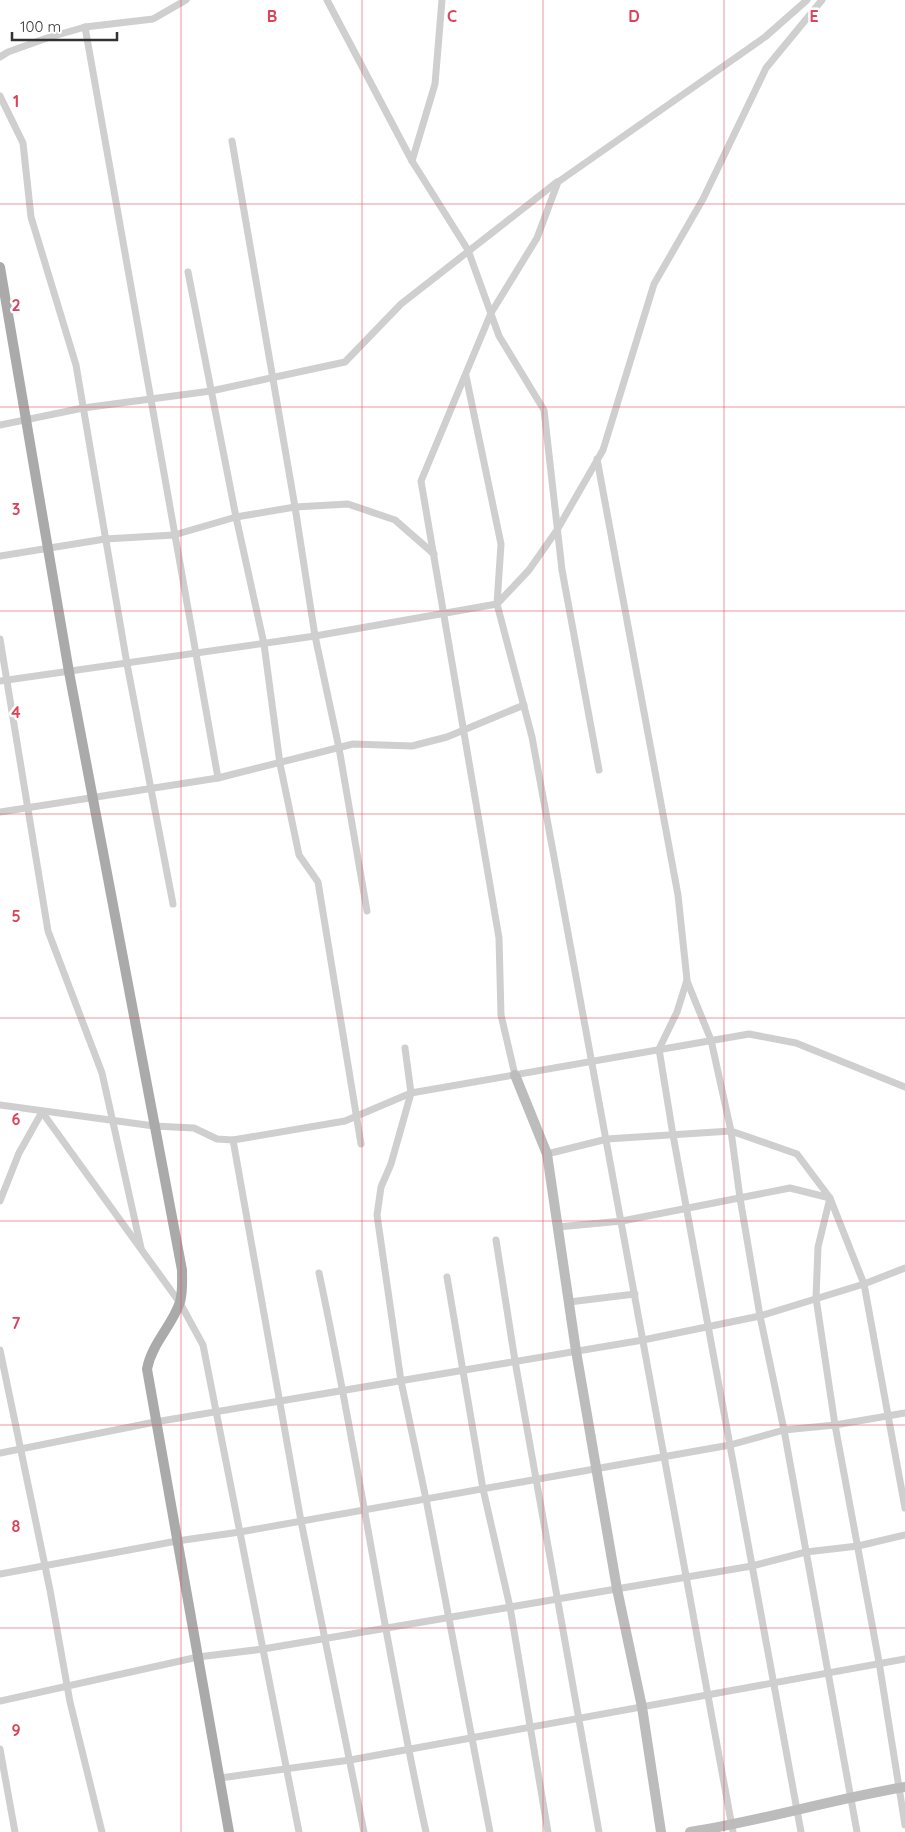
<svg xmlns="http://www.w3.org/2000/svg" width="905" height="1832" font-family="Quicksand,sans-serif">
	<style>
		.lines { fill: none; stroke-linecap: round; stroke-linejoin: round }
		.street { stroke: #cfcfcf; stroke-width: 7 }
		.secondary { stroke: #bcbcbc; stroke-width: 10 }
		.primary { stroke: #aaa; stroke-width: 10 }
		.grid { fill: none; stroke: #db4358; stroke-width: 1; stroke-opacity: 0.55 }
		.grid-label { font-size: 16px; text-anchor: middle; font-weight: bold; fill: #db4358; stroke: #fff; stroke-width: 5; stroke-linejoin: round; paint-order: stroke }
	</style>
	<rect width="100%" height="100%" fill="#fff"/>
	<g class="lines">
		<g class="street">
			<polyline points="327,0 412,161"/>
			<polyline points="442,0 435,84 412,161 468,250 499,336 544,410 562,570 599,770"/>
			<polyline points="85,27 218,778"/>
			<polyline points="0,57 8,52 47,38 85,27 153,19 186,0"/>
			<polyline points="0,96 23,143 31,217 76,365 127,664 173,904"/>
			<polyline points="232,141 295,507 315,636 339,748 367,911"/>
			<polyline points="188,272 236,517 264,644 280,764 299,855 318,882 361,1144"/>
			<polyline points="466,376 501,544 497,604 532,737 733,1832"/>
			<polyline points="0,425 83,408 211,391 345,362 401,304 557,182"/>
			<polyline points="597,459 678,895 687,980 677,1012 659,1049 673,1135 801,1832"/>
			<polyline points="0,556 105,539 174,535 236,517 295,507 348,504 395,520 434,554"/>
			<polyline points="0,639 48,931 102,1073 141,1248"/>
			<polyline points="0,681 315,636 497,604 529,570 557,530 603,450 654,284 703,199 766,68 822,0"/>
			<polyline points="0,812 218,778 353,744 412,746 447,737 524,705"/>
			<polyline points="687,981 711,1040 731,1131 740,1198 760,1316 784,1430 857,1832"/>
			<polyline points="405,1048 411,1093 391,1164 381,1187 377,1215 401,1381 426,1499 490,1832"/>
			<polyline points="515,1075 501,1015 499,938 421,481 491,313 537,238 558,182 765,37 807,0"/>
			<polyline points="0,1105 154,1126 194,1128 217,1139 233,1140 345,1121 411,1093 749,1034 796,1043 905,1087"/>
			<polyline points="42,1112 180,1303 203,1345 299,1832"/>
			<polyline points="233,1140 301,1521 364,1832"/>
			<polyline points="547,1154 607,1139 731,1131 797,1154 830,1198 818,1247 816,1298 835,1425 879,1662 905,1825"/>
			<polyline points="0,1201 19,1153 42,1112"/>
			<polyline points="558,1227 622,1221 790,1188 830,1198 864,1284 905,1508"/>
			<polyline points="496,1240 515,1361 599,1832"/>
			<path d="M319 1273C359 1459 385 1647 426 1832"/>
			<polyline points="447,1277 483,1489 510,1607 548,1832"/>
			<polyline points="569,1302 635,1294"/>
			<polyline points="0,1350 50,1590 70,1702 102,1832"/>
			<polyline points="0,1453 155,1422 643,1340 760,1316 864,1284 905,1268"/>
			<polyline points="0,1574 177,1541 240,1532 730,1445 784,1430 835,1425 905,1413"/>
			<polyline points="0,1701 198,1657 263,1649 752,1566 806,1552 858,1546 905,1535"/>
			<polyline points="0,1749 15,1832"/>
			<polyline points="220,1778 350,1760 905,1659"/>
		</g>
		<g class="secondary">
			<polyline points="515,1075 547,1154 576,1351 617,1589 642,1707 661,1832"/>
			<path d="M690 1832C762 1821 833 1799 905 1787"/>
		</g>
		<path class="primary" d="M0 267 69 672 182 1270C182 1281 183 1291 180 1302 172 1326 152 1343 147 1369L229 1832"/>
	</g>
	<path class="grid" d="M181 0V1832M362 0V1832M543 0V1832M724 0V1832M0 204H905M0 407H905M0 611H905M0 814H905M0 1018H905M0 1221H905M0 1425H905M0 1628H905"/>
	<g class="grid-label">
		<text x="272" y="22">B</text>
		<text x="452" y="22">C</text>
		<text x="634" y="22">D</text>
		<text x="814" y="22">E</text>
		<text x="16" y="107">1</text>
		<text x="16" y="311">2</text>
		<text x="16" y="515">3</text>
		<text x="16" y="718">4</text>
		<text x="16" y="922">5</text>
		<text x="16" y="1125">6</text>
		<text x="16" y="1329">7</text>
		<text x="16" y="1532">8</text>
		<text x="16" y="1736">9</text>
	</g>
	<path d="M12 32v8h105v-8" fill="none" stroke="#323232" stroke-width="2.5"/>
	<text x="20" y="32" font-size="15" fill="#323232" stroke="#ffffff" stroke-width="4" paint-order="stroke">100 m</text>
</svg>
